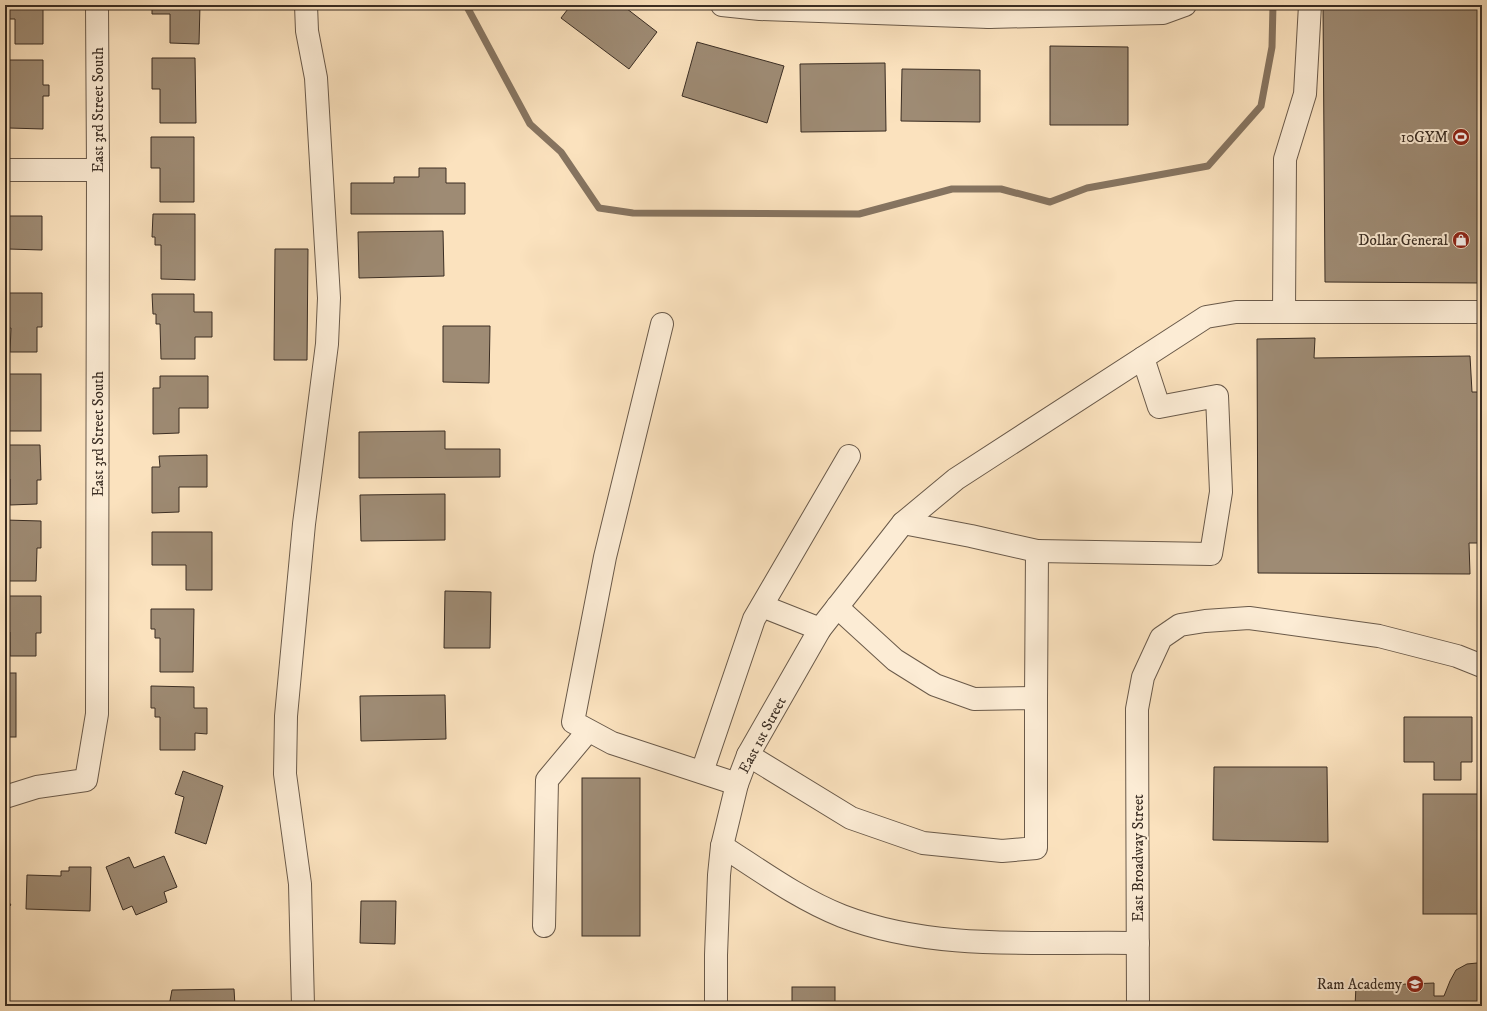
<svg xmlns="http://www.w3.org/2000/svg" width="1487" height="1011" font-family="'IM FELL DW Pica',serif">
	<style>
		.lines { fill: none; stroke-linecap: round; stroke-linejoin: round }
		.stream { stroke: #867460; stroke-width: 7 }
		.building { fill: #9e8b74; stroke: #3a2d23 }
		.minor-casing { stroke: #6a5a4a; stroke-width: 24 }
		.minor { stroke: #fcecd5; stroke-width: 22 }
		.labels { text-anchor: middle; stroke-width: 4; stroke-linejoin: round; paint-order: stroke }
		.street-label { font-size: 15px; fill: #3a2d23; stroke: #fcecd5 }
		.poi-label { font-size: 15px; fill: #3a2d23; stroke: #fcecd5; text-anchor: end }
	</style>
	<rect width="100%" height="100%" fill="#fbe2be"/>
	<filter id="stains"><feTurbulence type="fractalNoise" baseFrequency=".005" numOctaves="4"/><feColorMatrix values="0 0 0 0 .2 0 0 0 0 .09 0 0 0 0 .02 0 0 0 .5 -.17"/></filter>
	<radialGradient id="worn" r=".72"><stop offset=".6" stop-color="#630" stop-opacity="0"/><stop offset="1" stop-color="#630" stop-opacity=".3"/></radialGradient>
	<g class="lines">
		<polyline class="stream" points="466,5 530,124 561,152 599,208 633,213 859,214 952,189 1001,189 1050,202 1087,188 1208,166 1261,106 1272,47 1273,5"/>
	</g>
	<g class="building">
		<polygon points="5,5 43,5 43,44 15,44 15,19 5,19"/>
		<polygon points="152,5 200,5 199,44 170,43 170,14 152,14"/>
		<polygon points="571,5 622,5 657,32 629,69 561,18"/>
		<polygon points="1323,5 1482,5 1482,283 1325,282"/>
		<polygon points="697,42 784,66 767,123 682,96"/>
		<polygon points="1050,46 1128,47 1128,125 1050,125"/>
		<polygon points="152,58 195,58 196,123 160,123 160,89 152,89"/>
		<polygon points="5,60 43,60 43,85 49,85 49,96 43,96 43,129 9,128 9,112 5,112"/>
		<polygon points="885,63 886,131 801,132 800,64"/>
		<polygon points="902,69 980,70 980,122 901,121"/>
		<polygon points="151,137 194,137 194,202 160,202 160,168 151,168"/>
		<polygon points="419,168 446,168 446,183 465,183 465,214 351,214 351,183 394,183 394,177 419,177"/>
		<polygon points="153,214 195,214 195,280 161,279 161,245 155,245 155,237 152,237"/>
		<polygon points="5,216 42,216 42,250 8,249 8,273 5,273"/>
		<polygon points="443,231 444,276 359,278 358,232"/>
		<polygon points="275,249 308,249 307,360 274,360"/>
		<polygon points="5,293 42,293 42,327 37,327 37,352 10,352 11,328 5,328"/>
		<polygon points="152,294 194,294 194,312 212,312 212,337 195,337 195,359 161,359 160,324 156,324 156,314 153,314"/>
		<polygon points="443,326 490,326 489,383 443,382"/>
		<polygon points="1315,338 1314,358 1470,356 1472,392 1482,392 1482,543 1469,543 1470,574 1258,573 1257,339"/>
		<rect x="5" y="374" width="36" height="57"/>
		<polygon points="160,376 208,376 208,408 179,408 179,433 153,434 153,388 160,388"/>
		<polygon points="445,431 445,449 500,449 500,477 359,478 359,432"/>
		<polygon points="5,445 40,445 41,480 37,480 37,504 10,505 10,479 5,479"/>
		<polygon points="207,455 207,487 179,487 179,512 152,513 152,467 160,467 159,456"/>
		<polygon points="445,494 445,540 361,541 360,495"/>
		<polygon points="5,520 41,521 41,548 37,548 36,581 5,581"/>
		<polygon points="152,532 212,532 212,590 186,590 186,565 152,565"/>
		<polygon points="445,591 491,592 490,648 444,648"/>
		<polygon points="5,596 41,596 41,633 36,633 36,656 10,656 10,632 5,632"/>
		<polygon points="151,609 194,609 193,672 160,672 160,638 155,638 155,629 151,629"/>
		<rect x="5" y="673" width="11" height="64"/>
		<polygon points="151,686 194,687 194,708 207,708 207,734 195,733 195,750 160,750 160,717 155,717 155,708 151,708"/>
		<polygon points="445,695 446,739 361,741 360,696"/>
		<polygon points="1404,717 1472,717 1472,762 1461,762 1461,780 1434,780 1434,762 1404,762"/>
		<polygon points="1214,767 1327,767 1328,842 1213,840"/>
		<polygon points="183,771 223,786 206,844 175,833 184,797 175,794"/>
		<rect x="582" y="778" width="58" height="158"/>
		<rect x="1423" y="794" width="59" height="120"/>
		<polygon points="164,856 177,887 164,892 167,902 136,915 132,906 123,910 106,867 129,857 134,868"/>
		<polygon points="69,867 91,867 90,911 26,909 27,875 61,876 61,871 69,871"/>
		<polygon points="5,897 11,905 5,909"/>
		<polygon points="361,901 396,901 395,944 360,943"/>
		<polygon points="1477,963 1482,964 1482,1006 1355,1006 1356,986 1434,983 1434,996 1444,996 1450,981 1456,970 1467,964"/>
		<rect x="792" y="987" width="43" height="19"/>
		<polygon points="234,989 235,1006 169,1006 172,990"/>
	</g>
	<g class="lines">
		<defs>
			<g id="minor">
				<polyline points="722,5 760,9 989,17 992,5"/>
				<polyline points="989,17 1163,13 1185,5"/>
				<polyline points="5,170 98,170"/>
				<polyline points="1284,312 1285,159 1305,94 1310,5"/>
				<polyline points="662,324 605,557 573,722 612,743 737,784"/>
				<polyline points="903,523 971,536 1037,551"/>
				<polyline points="762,606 820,629"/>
				<polyline points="1036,698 1037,551 1211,554 1221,492 1217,396 1159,407 1143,358"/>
				<polyline points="748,755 851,818 923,843 1002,851 1036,848 1036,698 974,699 935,685 895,660 837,607"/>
				<polyline points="702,772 754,619 849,456"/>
				<polyline points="5,797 37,787 86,780 97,714 98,170 97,5"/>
				<path d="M722 846C761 871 799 899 842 916 936 952 1039 941 1138 943"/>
				<polyline points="544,926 547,780 588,731"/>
				<polyline points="303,1006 300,884 285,774 286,716 304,524 327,344 329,298 316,78 307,31 306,5"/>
				<polyline points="716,1006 716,955 719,875 722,846 737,784 748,755 820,629 903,523 956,479 1206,317 1236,312 1482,312"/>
				<polyline points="1138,1006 1137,709 1143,677 1161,638 1180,625 1205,621 1249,618 1379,636 1457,656 1482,666"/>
			</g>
		</defs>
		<use href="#minor" class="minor-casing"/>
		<use href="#minor" class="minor"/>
	</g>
	<defs>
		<symbol id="stadium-disc" viewBox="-11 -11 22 22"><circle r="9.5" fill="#8f2418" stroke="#fcecd5"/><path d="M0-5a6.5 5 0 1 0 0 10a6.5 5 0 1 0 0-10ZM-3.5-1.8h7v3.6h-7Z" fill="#fff"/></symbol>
		<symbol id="shop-disc" viewBox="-11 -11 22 22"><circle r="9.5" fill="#8f2418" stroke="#fcecd5"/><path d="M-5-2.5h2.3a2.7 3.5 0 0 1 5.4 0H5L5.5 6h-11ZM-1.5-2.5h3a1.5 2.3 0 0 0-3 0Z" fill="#fff"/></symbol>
		<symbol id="school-disc" viewBox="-11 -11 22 22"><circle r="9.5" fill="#8f2418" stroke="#fcecd5"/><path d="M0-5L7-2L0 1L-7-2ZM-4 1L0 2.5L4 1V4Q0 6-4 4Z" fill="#fff"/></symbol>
	</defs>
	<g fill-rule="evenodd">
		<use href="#stadium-disc" x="1451" y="127" width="20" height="20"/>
		<use href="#shop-disc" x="1451" y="230" width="20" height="20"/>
		<use href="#school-disc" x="1405" y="974" width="20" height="20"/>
	</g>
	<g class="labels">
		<g class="street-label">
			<text transform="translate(98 110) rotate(-90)" y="5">East 3rd Street South</text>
			<text transform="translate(98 434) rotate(-90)" y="5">East 3rd Street South</text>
			<text transform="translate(762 735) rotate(-62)" y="5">East 1st Street</text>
			<text transform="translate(1138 858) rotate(-90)" y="5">East Broadway Street</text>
		</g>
		<g class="poi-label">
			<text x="1448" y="142">10GYM</text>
			<text x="1448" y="245">Dollar General</text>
			<text x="1402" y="989">Ram Academy</text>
		</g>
	</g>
	<rect width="1487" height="1011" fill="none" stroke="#fbe2be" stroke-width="20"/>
	<rect x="6" y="6" width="1475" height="999" fill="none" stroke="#3a2d23" stroke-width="2"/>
	<rect x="10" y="10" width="1467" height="991" fill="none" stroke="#3a2d23"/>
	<rect width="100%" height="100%" filter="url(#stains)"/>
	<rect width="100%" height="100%" fill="url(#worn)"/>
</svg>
